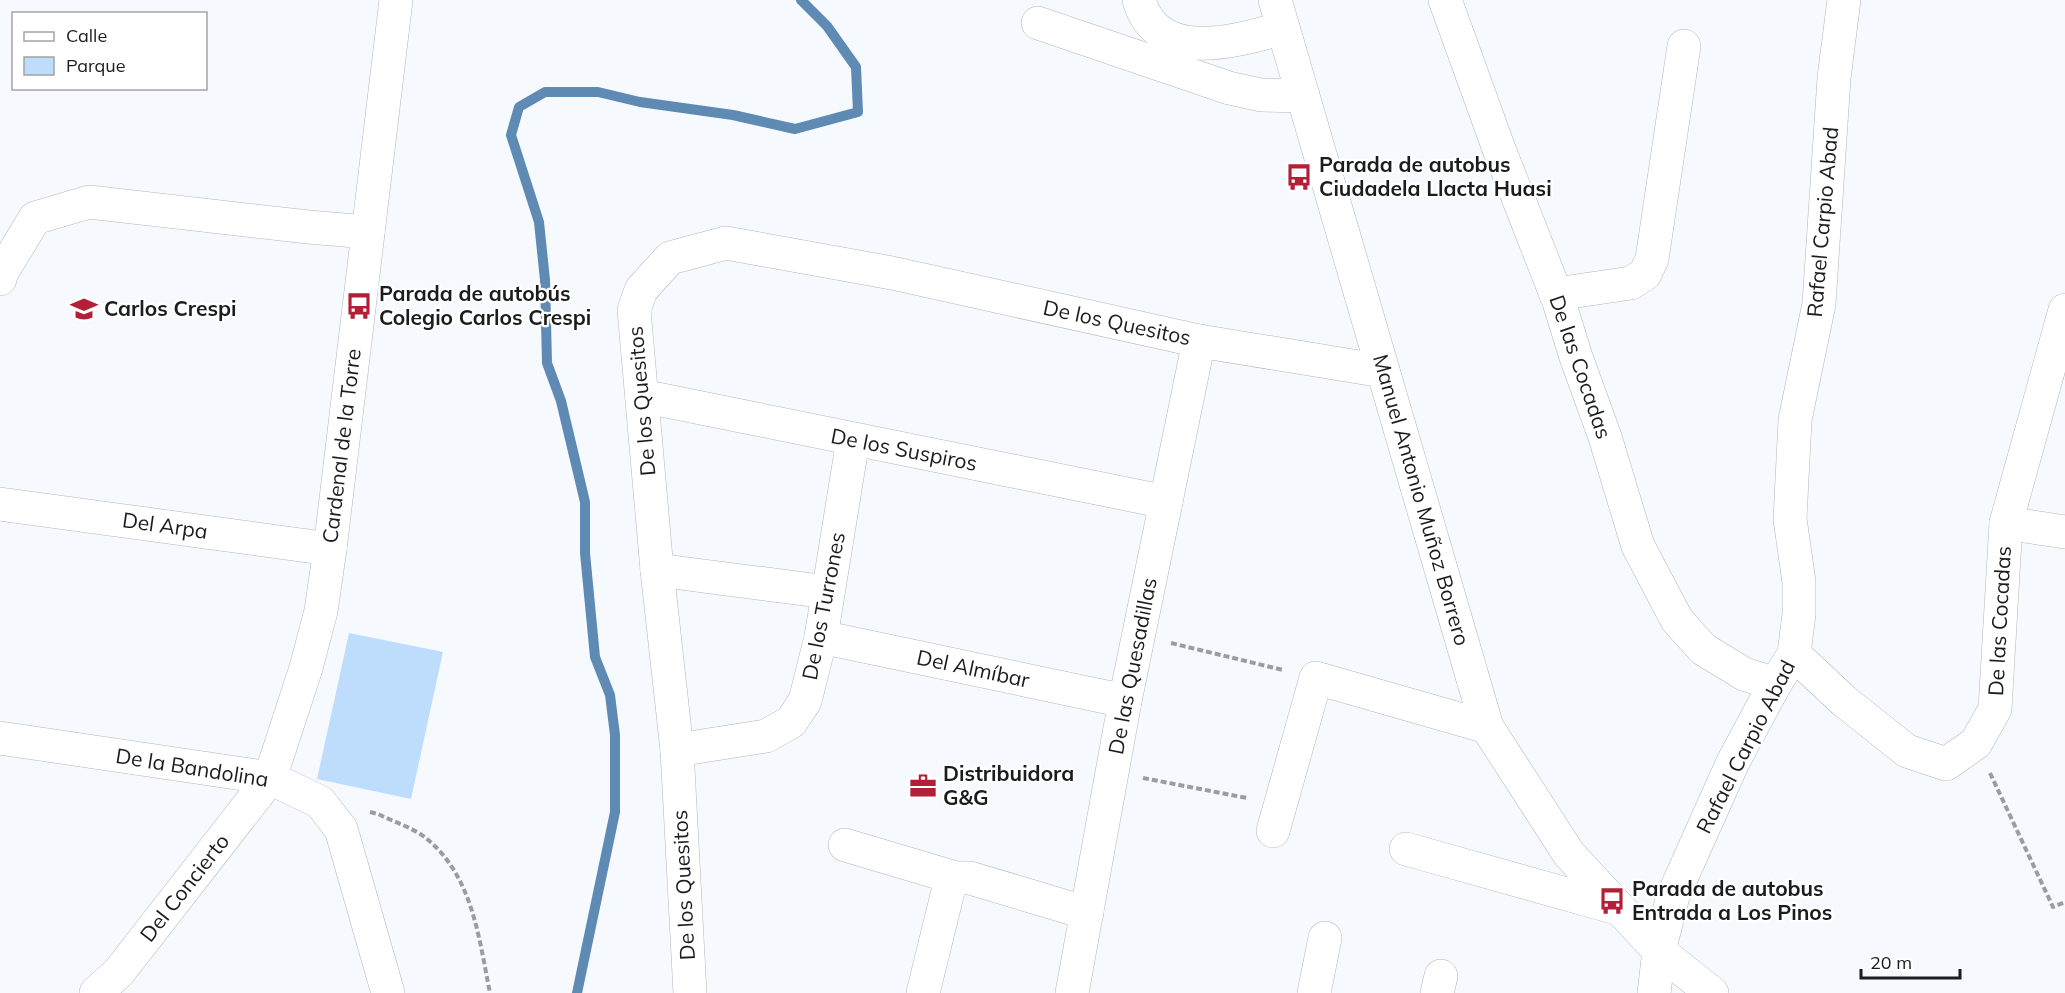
<svg xmlns="http://www.w3.org/2000/svg" width="2065" height="993" font-family="Mulish,sans-serif">
	<style>
		.green { fill: #beddfc }
		.lines { fill: none; stroke-linecap: round; stroke-linejoin: round }
		.stream { stroke: #5f8ab3; stroke-width: 10 }
		.minor-casing { stroke: #b2b6ba; stroke-width: 34 }
		.path { stroke: #9a9da0; stroke-width: 4; stroke-dasharray: 6 3; stroke-linecap: butt }
		.minor { stroke: #fff; stroke-width: 33 }
		.labels { text-anchor: middle; stroke-width: 4.5; stroke-linejoin: round; paint-order: stroke }
		.poi-label { font-size: 21px; font-weight: bold; fill: #1a1c1d; stroke: #fff; text-anchor: start }
		.street-label { font-size: 21px; fill: #1a1c1d; stroke: #fff }
	</style>
	<rect width="100%" height="100%" fill="#f6fafe"/>
	<polygon class="green" points="349,633 443,652 411,799 317,779"/>
	<g class="lines">
		<polyline class="stream" points="577,993 615,812 615,735 610,695 595,657 585,553 585,502 561,401 547,363 545,280 539,222 511,135 519,107 545,92 598,92 640,102 733,115 795,129 858,112 856,67 827,26 801,0"/>
		<defs>
			<g id="minor">
				<path d="M1139 0C1158 65 1236 41 1283 28"/>
				<polyline points="1275,0 1487,727 1569,854 1659,951 1712,993"/>
				<polyline points="1445,0 1499,149 1559,302 1576,357 1605,437 1638,546 1677,620 1703,649 1744,674 1775,684"/>
				<polyline points="1038,23 1229,88 1261,95 1303,96"/>
				<polyline points="0,279 2,272 35,218 89,202 308,227 368,232"/>
				<polyline points="1556,294 1631,283 1645,274 1652,259 1684,46"/>
				<polyline points="642,396 1166,502"/>
				<polyline points="0,504 330,549"/>
				<polyline points="2006,523 2065,532"/>
				<polyline points="657,570 828,592"/>
				<polyline points="821,637 1125,701"/>
				<polyline points="1794,654 1844,701 1907,751 1946,764 1976,743 1995,709 2006,523 2065,310"/>
				<polyline points="0,738 270,778 320,802 341,829 388,993"/>
				<polyline points="677,750 766,736 791,722 805,701 821,637 853,440"/>
				<polyline points="1273,831 1316,678 1487,727"/>
				<polyline points="845,845 956,878"/>
				<polyline points="1406,849 1620,909"/>
				<polyline points="96,993 119,972 270,778 306,668 321,611 330,549 396,0"/>
				<polyline points="690,993 677,750 657,570 634,310 641,290 670,258 726,243 892,273 1199,341 1383,371"/>
				<polyline points="923,993 950,883 956,878 970,878 1087,913"/>
				<polyline points="1072,993 1125,701 1199,341"/>
				<polyline points="1314,993 1325,938"/>
				<polyline points="1437,993 1441,976"/>
				<polyline points="1654,993 1659,951 1673,896 1733,762 1775,684 1794,654 1799,614 1799,582 1790,519 1795,420 1819,304 1834,78 1844,0"/>
			</g>
		</defs>
		<use href="#minor" class="minor-casing"/>
		<g class="path">
			<polyline points="1171,643 1283,670"/>
			<polyline points="1990,773 2053,907 2065,902"/>
			<polyline points="1143,778 1247,798"/>
			<path d="M370 812 378 814C394 822 414 828 427 839 473 877 479 939 490 993"/>
		</g>
		<use href="#minor" class="minor"/>
	</g>
	<defs>
		<symbol id="bus-bare" viewBox="-9 -9 18 18"><path d="M-5-6H5V4H4V6H2V4H-2V6H-4V4H-5ZM-3.5-4V0h7V-4ZM-3.5 1.2v1.5H-2V1.2ZM2 1.2v1.5H3.5V1.2Z" fill="#b21f36" stroke="#fff" stroke-width="2.5" paint-order="stroke"/></symbol>
		<symbol id="school-bare" viewBox="-9 -9 18 18"><path d="M0-5L7-2L0 1L-7-2ZM-4 1L0 2.5L4 1V4Q0 6-4 4Z" fill="#b21f36" stroke="#fff" stroke-width="2.5" paint-order="stroke"/></symbol>
		<symbol id="office-bare" viewBox="-9 -9 18 18"><path d="M-6-3h4V-5.5h4V-3h4V5H-6ZM-1-4.5V-3h2v-1.5ZM-6 0V1H6V0Z" fill="#b21f36" stroke="#fff" stroke-width="2.5" paint-order="stroke"/></symbol>
	</defs>
	<g fill-rule="evenodd">
		<use href="#bus-bare" x="1280" y="158" width="38" height="38"/>
		<use href="#bus-bare" x="340" y="287" width="38" height="38"/>
		<use href="#school-bare" x="65" y="290" width="38" height="38"/>
		<use href="#office-bare" x="904" y="767" width="38" height="38"/>
		<use href="#bus-bare" x="1593" y="882" width="38" height="38"/>
	</g>
	<g class="labels">
		<g class="poi-label">
			<text x="1319" y="172">Parada de autobus<tspan x="1319" dy="24">Ciudadela Llacta Huasi</tspan></text>
			<text x="379" y="301">Parada de autobús<tspan x="379" dy="24">Colegio Carlos Crespi</tspan></text>
			<text x="104" y="316">Carlos Crespi</text>
			<text x="943" y="781">Distribuidora<tspan x="943" dy="24">G&amp;G</tspan></text>
			<text x="1632" y="896">Parada de autobus<tspan x="1632" dy="24">Entrada a Los Pinos</tspan></text>
		</g>
		<g class="street-label">
			<text transform="translate(1823 222) rotate(-85)" y="7">Rafael Carpio Abad</text>
			<text transform="translate(1117 323) rotate(12)" y="7">De los Quesitos</text>
			<text transform="translate(1580 367) rotate(71)" y="7">De las Cocadas</text>
			<text transform="translate(642 401) rotate(-95)" y="7">De los Quesitos</text>
			<text transform="translate(342 446) rotate(-83)" y="7">Cardenal de la Torre</text>
			<text transform="translate(904 450) rotate(11)" y="7">De los Suspiros</text>
			<text transform="translate(1421 500) rotate(74)" y="7">Manuel Antonio Muñoz Borrero</text>
			<text transform="translate(165 526) rotate(8)" y="7">Del Arpa</text>
			<text transform="translate(824 606) rotate(-79)" y="7">De los Turrones</text>
			<text transform="translate(2000 621) rotate(-87)" y="7">De las Cocadas</text>
			<text transform="translate(1133 666) rotate(-79)" y="7">De las Quesadillas</text>
			<text transform="translate(973 669) rotate(12)" y="7">Del Almíbar</text>
			<text transform="translate(1746 747) rotate(-63)" y="7">Rafael Carpio Abad</text>
			<text transform="translate(192 768) rotate(9)" y="7">De la Bandolina</text>
			<text transform="translate(684 885) rotate(-93)" y="7">De los Quesitos</text>
			<text transform="translate(185 888) rotate(-52)" y="7">Del Concierto</text>
		</g>
	</g>
	<rect x="12" y="12" width="195" height="78" fill="#ffffff" stroke="#a3a4a5" stroke-width="1.5"/>
	<rect x="24" y="32" width="30" height="9" fill="#ffffff" stroke="#a3a4a5" stroke-width="1.5"/>
	<text x="66" y="42" font-size="18" fill="#1a1c1d">Calle</text>
	<rect x="24" y="57" width="30" height="18" fill="#beddfc" stroke="#a3a4a5" stroke-width="1.5"/>
	<text x="66" y="72" font-size="18" fill="#1a1c1d">Parque</text>
	<path d="M1861 969v9h99v-9" fill="none" stroke="#1a1c1d" stroke-width="3"/>
	<text x="1870" y="969" font-size="18" fill="#1a1c1d" stroke="#ffffff" stroke-width="4.5" paint-order="stroke">20 m</text>
</svg>
